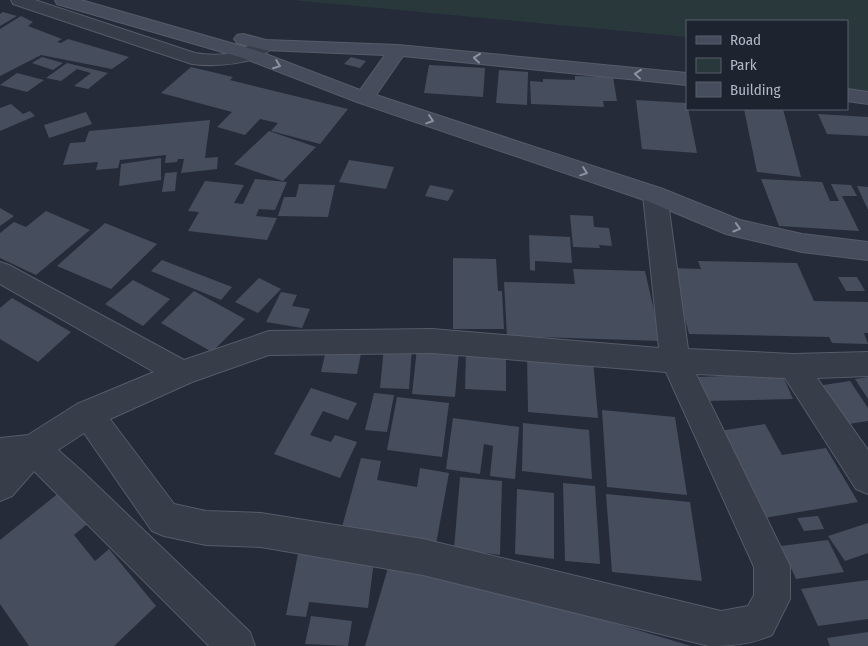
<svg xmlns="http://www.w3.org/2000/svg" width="868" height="646" font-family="'Fira Sans Condensed',sans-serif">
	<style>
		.green { fill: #28383b }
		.building { fill: #464e5e }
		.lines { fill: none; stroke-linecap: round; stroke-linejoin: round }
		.minor-casing { stroke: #565b68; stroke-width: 2 }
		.secondary-casing { stroke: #565b68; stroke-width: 2 }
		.minor { fill: #383d4a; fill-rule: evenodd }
		.secondary { fill: #474c5c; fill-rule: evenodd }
		.oneway { stroke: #8d92a0 }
	</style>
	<rect width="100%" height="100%" fill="#252b39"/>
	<polygon class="green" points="292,0 868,0 868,93 847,91 847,21 687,21 687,37"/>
	<g class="building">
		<polygon points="3,12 17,16 0,26 0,14"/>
		<polygon points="21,16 33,22 28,26 62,39 57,42 61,43 68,39 129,57 112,69 41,55 0,76 0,29"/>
		<polygon points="42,57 63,63 53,70 32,63"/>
		<polygon points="351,57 366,61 360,68 344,64"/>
		<polygon points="67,63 108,73 88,89 74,86 91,73 77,69 61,81 46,78"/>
		<polygon points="429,65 485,68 483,97 424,93"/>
		<polygon points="191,67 233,77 230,80 348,109 320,144 271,131 278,123 260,119 245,135 217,127 232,112 161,93"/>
		<polygon points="499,70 528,72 527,105 496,103"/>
		<polygon points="17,73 44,80 27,92 0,85"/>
		<polygon points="575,76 613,77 617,101 603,101 604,107 531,104 530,81 543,82 543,79 575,80"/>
		<polygon points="636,100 687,103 697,153 642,149"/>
		<polygon points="11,104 23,114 30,111 35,116 0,131 0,108"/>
		<polygon points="744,109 783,109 801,177 757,172"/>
		<polygon points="86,112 92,124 49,138 44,125"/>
		<polygon points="818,114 868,117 868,136 827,134"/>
		<polygon points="210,120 205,158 218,157 217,169 181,173 184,159 178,159 177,162 165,163 166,155 120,160 118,168 96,170 98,162 63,165 70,143 85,142 89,131"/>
		<polygon points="269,131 316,147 283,181 234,164"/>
		<polygon points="161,158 161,180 119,186 121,164"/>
		<polygon points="349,160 394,167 386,189 339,182"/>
		<polygon points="177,172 175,191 162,192 165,173"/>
		<polygon points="255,179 287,182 275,210 259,209 256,216 277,218 267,240 188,231 199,212 188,211 205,181 244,185 234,203 243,204"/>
		<polygon points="761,179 822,182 830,201 839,201 831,184 851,185 857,196 842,196 859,231 779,226"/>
		<polygon points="299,184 335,185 328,217 278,216 284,197 296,197"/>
		<polygon points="430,185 454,190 448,201 425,196"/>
		<polygon points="857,186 868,187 868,210"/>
		<polygon points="0,208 14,216 0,226"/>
		<polygon points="46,211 90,230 36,275 0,258 0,233 14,222 26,227"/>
		<polygon points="570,215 593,216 594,227 609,228 612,246 599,245 600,248 573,247"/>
		<polygon points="105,223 157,244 111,289 57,266"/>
		<polygon points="529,235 570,237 572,263 535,261 535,271 530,270"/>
		<polygon points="453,258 496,259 498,291 502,291 504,329 453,329"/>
		<polygon points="162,260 232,287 221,300 151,271"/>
		<polygon points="698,261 797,263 814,301 868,302 868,333 864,333 868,344 832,343 829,337 689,334 671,268 701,269"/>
		<polygon points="573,269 645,271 661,341 507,336 504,282 575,284"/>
		<polygon points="838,277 857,277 865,291 846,291"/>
		<polygon points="259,278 281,289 258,313 235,302"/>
		<polygon points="133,280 170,299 143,326 105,304"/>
		<polygon points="194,291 245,319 212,352 161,323"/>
		<polygon points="281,292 297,295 292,306 310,309 302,328 266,322"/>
		<polygon points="12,298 71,332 38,362 0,339 0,308"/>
		<polygon points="327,346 362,348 357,374 321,372"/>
		<polygon points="384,347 412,348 409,389 380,388"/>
		<polygon points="417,348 459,351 455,397 412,394"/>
		<polygon points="466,352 506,354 506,391 465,389"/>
		<polygon points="527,354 593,359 598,418 528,412"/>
		<polygon points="782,374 793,399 704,401 696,377"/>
		<polygon points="868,377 868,399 855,379"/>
		<polygon points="850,381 868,408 868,421 842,425 817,386"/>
		<polygon points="311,388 357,403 348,420 323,411 310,435 331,442 335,435 357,442 340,478 274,454"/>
		<polygon points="374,393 394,395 387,432 365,430"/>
		<polygon points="397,397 449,403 442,457 387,450"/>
		<polygon points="602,410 675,417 687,495 607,487"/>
		<polygon points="453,418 519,427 515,479 490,476 493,446 484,444 480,474 446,469"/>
		<polygon points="523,423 589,430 592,479 522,471"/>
		<polygon points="765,424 782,455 826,448 858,502 764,518 719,431"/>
		<polygon points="361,458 381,461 377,480 417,487 420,468 449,473 436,544 342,527"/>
		<polygon points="460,477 502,481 500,555 454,549"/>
		<polygon points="563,483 595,486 600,564 565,561"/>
		<polygon points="65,488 92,520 74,535 95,561 109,549 156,606 114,646 29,646 0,604 0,540"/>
		<polygon points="517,489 554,493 554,559 515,554"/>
		<polygon points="606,494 690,502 702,581 612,572"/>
		<polygon points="818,516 824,529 804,531 797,518"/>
		<polygon points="868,523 868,553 845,561 828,536"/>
		<polygon points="828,540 844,572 796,579 781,546"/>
		<polygon points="298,554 374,561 368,608 309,602 306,617 286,615"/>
		<polygon points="390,561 590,616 691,646 365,646"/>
		<polygon points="868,580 868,619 818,626 801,589"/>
		<polygon points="311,616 352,621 348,646 305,644"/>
		<polygon points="868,632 868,646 830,646 827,638"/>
	</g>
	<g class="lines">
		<defs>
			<g id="minor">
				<path d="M11 0H35L195 53C208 55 222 56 234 52 247 48 258 38 271 41L274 45C260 65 214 67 192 64L13 4Z"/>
				<path d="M655 187 663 189 667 195 688 349 793 354 868 352V376L817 378 868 450V494L856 489 785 378 696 374 790 566V599L772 635C751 644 732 646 709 646L423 575 261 547 206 545 164 536 152 531 84 433 58 450 83 472 250 632 255 646H209L34 471 12 496 0 501V438L28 435 77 404 154 372 0 284V262L9 265 184 360 269 331 432 329 659 348 643 195 647 189ZM432 353 666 372 754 567V595L748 606 721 611 423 539 261 513 206 511 174 504 110 419 192 382 269 355Z"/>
			</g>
			<g id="secondary">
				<polygon points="55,0 81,0 255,50 360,90 385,55 265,50 237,43 234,39 237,35 243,34 266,40 398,45 687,73 687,85 403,56 376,95 663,189 740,220 802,234 868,242 868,260 802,252 726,234 647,201 357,102 243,58 57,4"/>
				<polygon points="847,89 868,92 868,104 847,101"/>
			</g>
		</defs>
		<use href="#minor" class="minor-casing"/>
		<use href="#secondary" class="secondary-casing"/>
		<use href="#minor" class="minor"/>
		<use href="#secondary" class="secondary"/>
	</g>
	<defs><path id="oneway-chevron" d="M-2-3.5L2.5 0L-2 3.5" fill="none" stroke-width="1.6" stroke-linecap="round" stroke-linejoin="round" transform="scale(1.25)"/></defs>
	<g class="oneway">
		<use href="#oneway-chevron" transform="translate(477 58) rotate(-174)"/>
		<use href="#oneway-chevron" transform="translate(277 65) rotate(21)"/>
		<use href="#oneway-chevron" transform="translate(638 74) rotate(-174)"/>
		<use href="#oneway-chevron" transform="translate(430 120) rotate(19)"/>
		<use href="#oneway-chevron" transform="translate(584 172) rotate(19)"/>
		<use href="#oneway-chevron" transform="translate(737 228) rotate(17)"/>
	</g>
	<rect x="686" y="20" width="162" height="90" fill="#1d232f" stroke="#595f6b"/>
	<rect x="696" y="36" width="25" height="8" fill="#474c5c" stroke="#595f6b"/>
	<text x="730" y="45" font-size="15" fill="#b3b8c5">Road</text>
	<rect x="696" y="58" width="25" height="15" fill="#28383b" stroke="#595f6b"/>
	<text x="730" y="70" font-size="15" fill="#b3b8c5">Park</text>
	<rect x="696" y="82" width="25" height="15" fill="#464e5e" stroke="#595f6b"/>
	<text x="730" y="95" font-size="15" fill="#b3b8c5">Building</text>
</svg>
